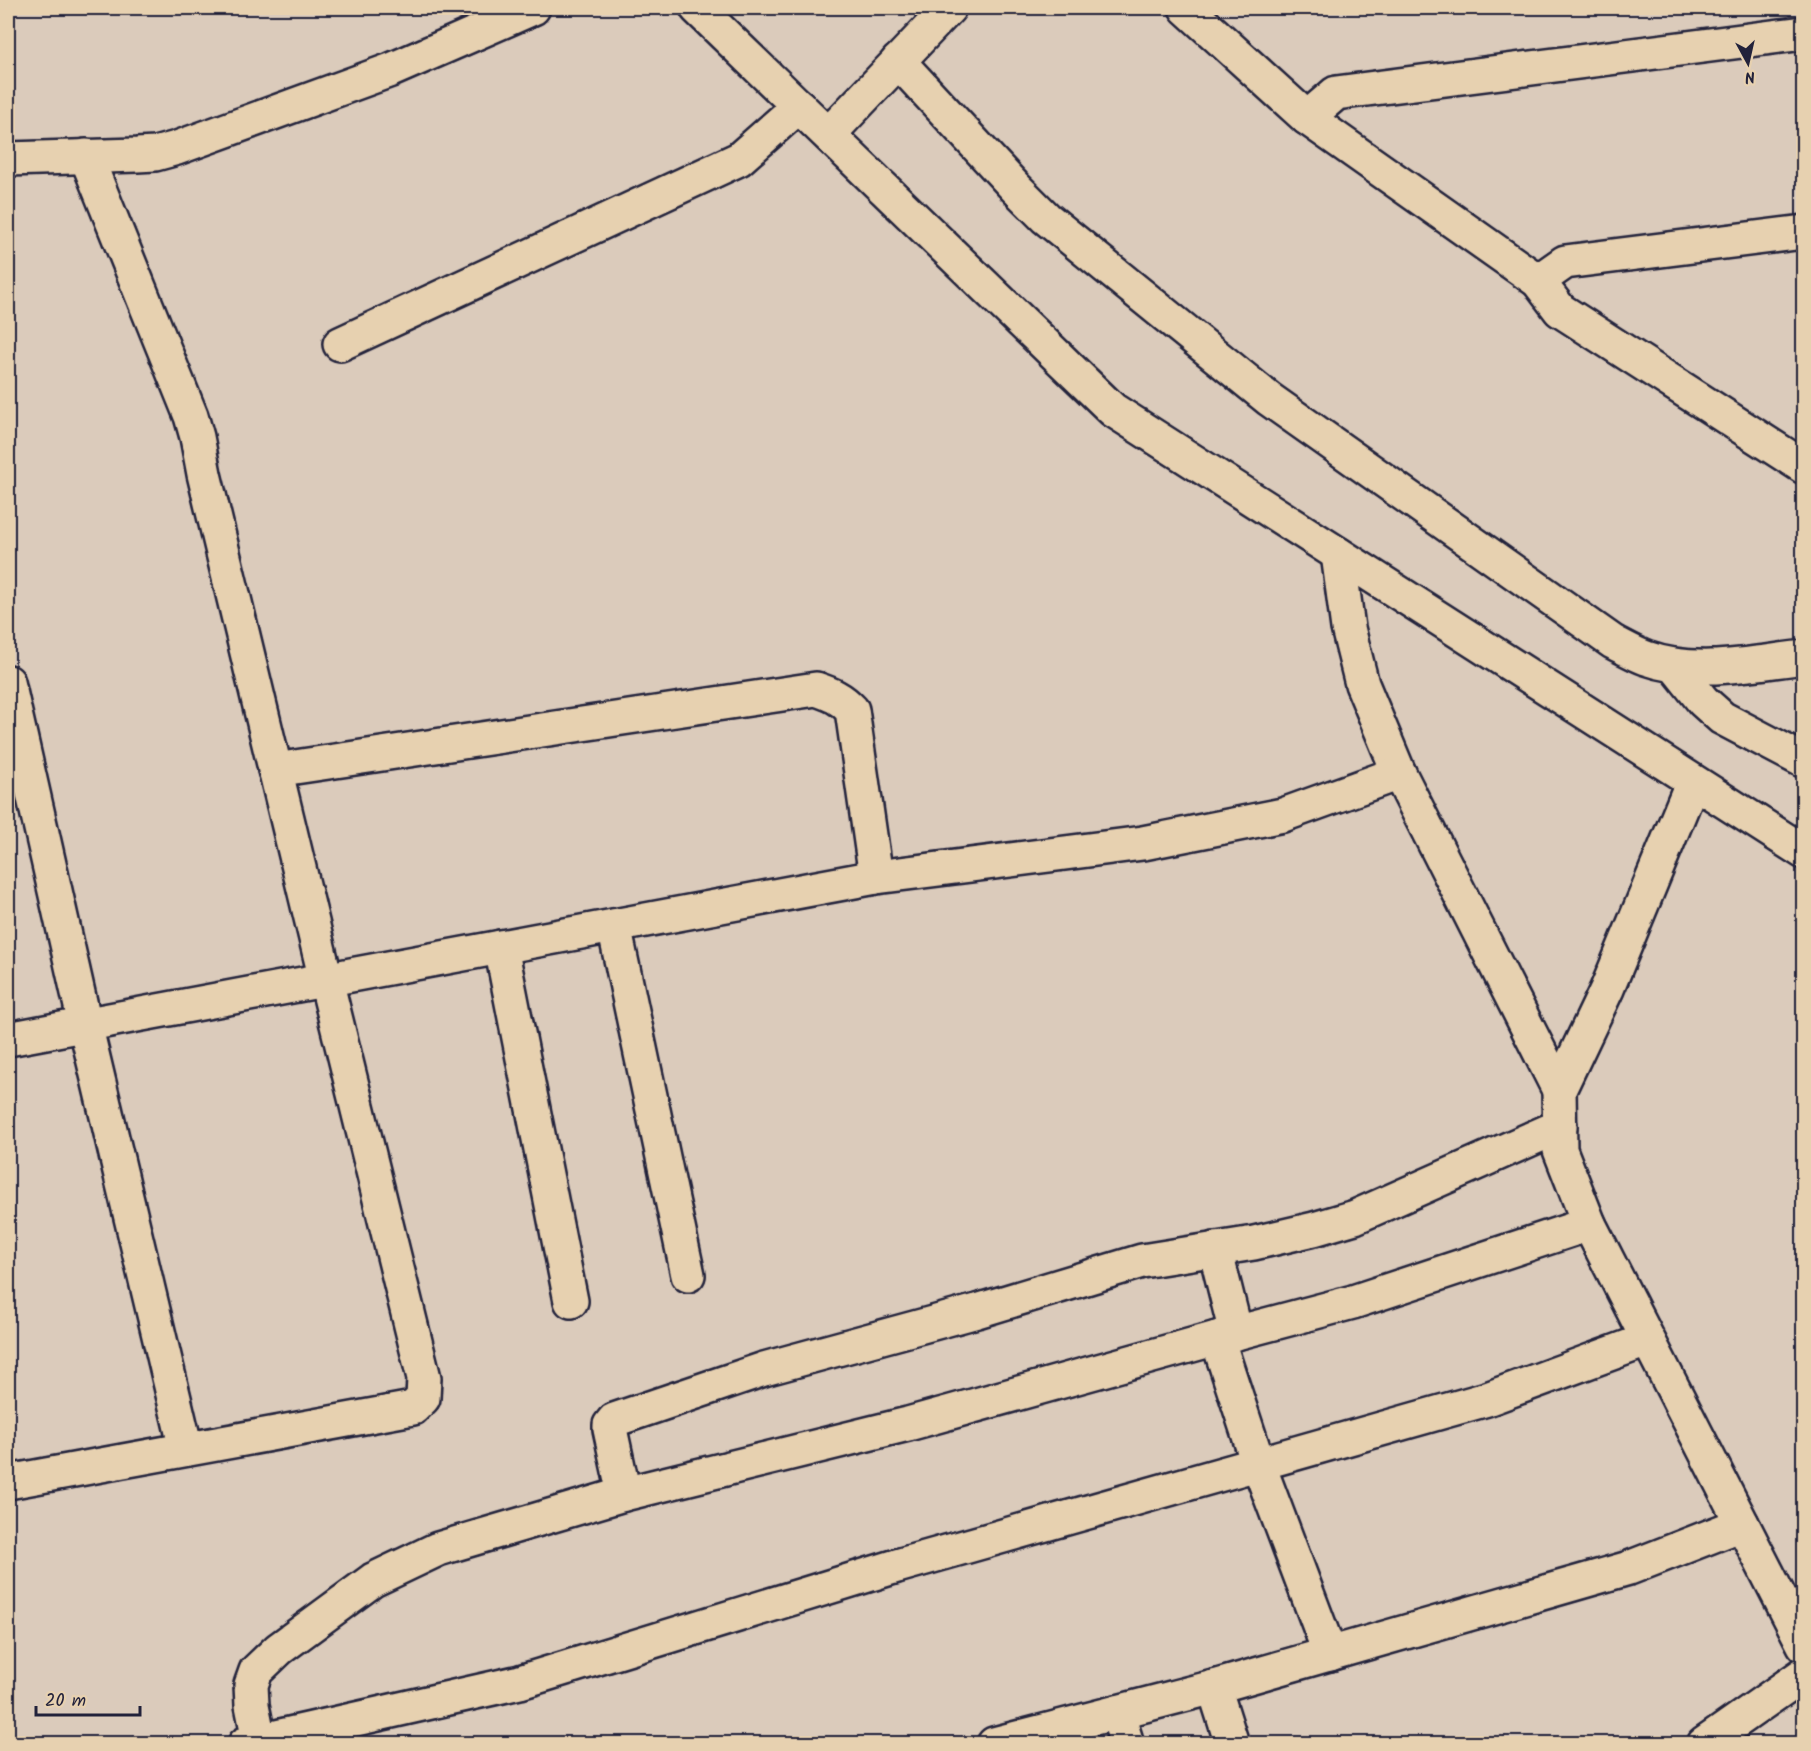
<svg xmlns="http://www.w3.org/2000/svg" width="1811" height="1751" font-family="Kalam,sans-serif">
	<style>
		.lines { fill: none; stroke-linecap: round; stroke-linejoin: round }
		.minor-casing { stroke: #22223b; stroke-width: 38 }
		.minor { stroke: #e7d1b0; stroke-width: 33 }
	</style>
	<rect width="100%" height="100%" fill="#dbcbbb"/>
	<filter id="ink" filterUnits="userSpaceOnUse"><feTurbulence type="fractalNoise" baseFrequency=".0167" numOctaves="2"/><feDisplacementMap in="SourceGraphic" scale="12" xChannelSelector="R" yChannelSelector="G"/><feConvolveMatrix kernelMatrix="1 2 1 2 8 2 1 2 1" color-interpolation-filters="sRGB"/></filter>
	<g filter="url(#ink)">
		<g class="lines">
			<defs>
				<g id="minor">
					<polyline points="697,8 1113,410 1804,852"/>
					<polyline points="1186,8 1307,118 1538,281 1560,310 1804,467"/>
					<path d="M898 61 1015 187 1046 218 1269 399 1613 642C1623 647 1635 654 1646 658 1696 676 1752 663 1804 657"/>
					<polyline points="1307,118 1336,93 1804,33"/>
					<polyline points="829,134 949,8"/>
					<polyline points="8,159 137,155 155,154 177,148 391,70 533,8"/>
					<polyline points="1538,281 1565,262 1804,232"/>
					<polyline points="340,344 739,159 799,106"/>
					<polyline points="1338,554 1348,628 1362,684 1399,773 1559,1090"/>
					<polyline points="1675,666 1703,701 1722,718 1804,761"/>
					<polyline points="8,682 85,1024 186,1449"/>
					<path d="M275 770 816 689C831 694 841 698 852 710L876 877"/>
					<polyline points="1692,783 1607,989 1559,1090 1560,1150 1589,1224 1804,1645"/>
					<polyline points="614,926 688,1275"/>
					<polyline points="501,947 571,1301"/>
					<polyline points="8,1039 876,877 1143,843 1283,815 1399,773"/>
					<polyline points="1215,1249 1236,1333"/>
					<polyline points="1217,1338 1258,1463 1330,1654"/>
					<polyline points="8,1482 413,1408 423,1398 424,1378 326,980 204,474 197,437 191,416 86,156"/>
					<polyline points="624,1494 610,1429 610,1425 614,1420 764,1369 977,1311 1142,1261 1254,1243 1314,1229 1355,1217 1560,1126"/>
					<polyline points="1214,1687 1232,1744"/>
					<polyline points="1117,1712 1127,1744"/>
					<polyline points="259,1740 252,1705 251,1685 256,1671 279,1649 373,1580 438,1549 624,1494 908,1424 1217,1338 1353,1302 1589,1224"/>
					<polyline points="245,1744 520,1682 897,1566 1487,1399 1647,1340"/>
					<polyline points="994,1744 1214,1687 1629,1568 1742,1524"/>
					<polyline points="1704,1744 1804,1674"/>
				</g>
			</defs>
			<use href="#minor" class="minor-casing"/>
			<use href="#minor" class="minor"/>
		</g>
	</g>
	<rect width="1811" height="1751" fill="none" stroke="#e7d1b0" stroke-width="30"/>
	<rect x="15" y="15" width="1781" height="1721" fill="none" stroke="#22223b" stroke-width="2" filter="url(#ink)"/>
	<g transform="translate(1748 63) rotate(172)" stroke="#e7d1b0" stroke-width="4.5" paint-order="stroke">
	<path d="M0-4.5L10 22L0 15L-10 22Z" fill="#22223b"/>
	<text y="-9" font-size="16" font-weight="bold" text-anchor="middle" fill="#22223b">N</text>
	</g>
	<path d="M36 1706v9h104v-9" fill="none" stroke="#22223b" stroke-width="3"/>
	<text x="45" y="1706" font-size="18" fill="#22223b" stroke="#e7d1b0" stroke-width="4.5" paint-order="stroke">20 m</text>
</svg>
